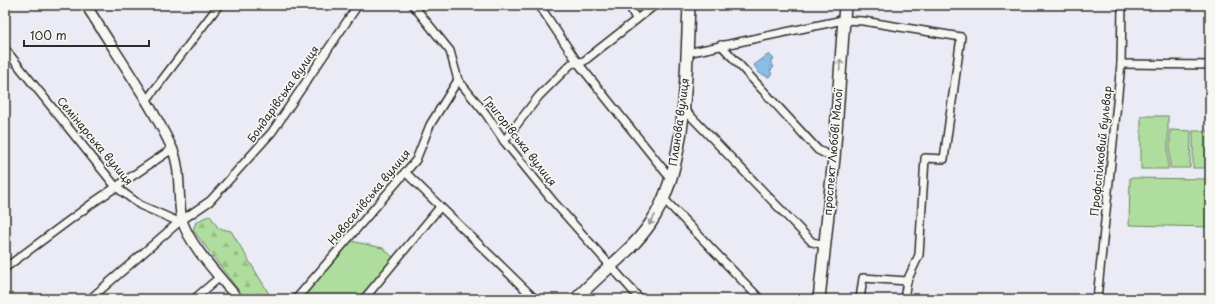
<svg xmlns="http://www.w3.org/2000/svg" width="1215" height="304" font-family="'Playpen Sans',sans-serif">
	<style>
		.grass { fill: #aedd9d; stroke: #6c8464 }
		.forest { fill: url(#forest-firs); stroke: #6c8464 }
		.water { fill: url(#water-ripples); stroke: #65839c }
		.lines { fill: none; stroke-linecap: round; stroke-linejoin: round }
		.minor-casing { stroke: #2b2b2b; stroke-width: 10 }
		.tertiary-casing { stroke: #2b2b2b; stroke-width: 12 }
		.primary-casing { stroke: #2b2b2b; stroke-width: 14 }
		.minor { stroke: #f6f6f2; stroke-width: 7 }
		.tertiary { stroke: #f6f6f2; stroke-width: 9 }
		.primary { stroke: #f6f6f2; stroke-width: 11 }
		.oneway { stroke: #90908e }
		.labels { text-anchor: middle; stroke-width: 3.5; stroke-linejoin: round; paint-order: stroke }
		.street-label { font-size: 11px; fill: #2b2b2b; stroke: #f6f6f2 }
	</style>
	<defs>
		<pattern id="forest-firs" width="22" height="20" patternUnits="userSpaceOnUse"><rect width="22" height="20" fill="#aedd9d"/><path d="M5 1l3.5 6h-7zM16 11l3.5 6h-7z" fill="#96be87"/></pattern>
		<pattern id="water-ripples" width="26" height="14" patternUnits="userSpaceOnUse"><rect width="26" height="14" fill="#8bbee7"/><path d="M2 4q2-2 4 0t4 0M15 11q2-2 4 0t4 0" fill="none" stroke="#78a3c6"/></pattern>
	</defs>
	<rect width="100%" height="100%" fill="#eaebf4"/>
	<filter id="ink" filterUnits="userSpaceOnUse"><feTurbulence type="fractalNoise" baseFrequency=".025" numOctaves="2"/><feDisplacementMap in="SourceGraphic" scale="8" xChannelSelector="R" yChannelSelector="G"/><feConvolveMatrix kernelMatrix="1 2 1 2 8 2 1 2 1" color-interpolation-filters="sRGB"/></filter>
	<g filter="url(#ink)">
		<g class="grass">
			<rect x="1141" y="116" width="27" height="53"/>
			<polygon points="1170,130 1191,131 1190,168 1170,168"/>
			<rect x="1193" y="131" width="17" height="37"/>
			<polygon points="1130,178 1210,179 1210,227 1129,225"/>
			<polygon points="351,241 383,248 394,258 359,299 301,299"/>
		</g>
		<polygon class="forest" points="210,215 218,228 231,231 268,292 267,298 245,299 193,230 196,222"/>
		<polygon class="water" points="769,54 774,59 770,61 774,67 770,71 772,74 769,77 759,73 754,65"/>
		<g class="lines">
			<defs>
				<g id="minor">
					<polyline points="413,5 450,51 458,80 486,114 504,141 552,200 640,299"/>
					<polyline points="539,5 578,63 671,179"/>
					<polyline points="629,5 636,19"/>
					<polyline points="721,45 818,150 834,158"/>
					<polyline points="5,49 116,187 140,205 179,222 210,201 272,132 358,5"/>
					<polyline points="687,53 843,20 863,21 961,37 944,159 925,158 919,255 907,281 904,299"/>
					<polyline points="1121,64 1210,65"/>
					<polyline points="146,101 219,5"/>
					<polyline points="683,108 812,242 825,245"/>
					<polyline points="504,141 539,96 571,64 584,61 655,5"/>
					<polyline points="405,172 535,299"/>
					<polyline points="664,199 760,299"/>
					<polyline points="5,268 94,202 172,149"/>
					<polyline points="90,299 179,222"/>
					<polyline points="194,299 220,277"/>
					<polyline points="296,299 416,160 430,125 458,80"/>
					<polyline points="364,299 440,207"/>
					<polyline points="860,299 863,278 907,281"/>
					<polyline points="1097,299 1121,64 1122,5"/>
				</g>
				<path id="tertiary" d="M86 5C115 52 148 98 172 148 182 171 177 197 182 220 189 245 221 278 238 299"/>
				<g id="primary">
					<path d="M576 299C600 273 630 253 650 224 688 168 686 71 689 5"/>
					<polyline points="819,299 834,158 845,5"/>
				</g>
			</defs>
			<use href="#minor" class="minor-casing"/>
			<use href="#tertiary" class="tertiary-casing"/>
			<use href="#primary" class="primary-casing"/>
			<use href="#minor" class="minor"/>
			<use href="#tertiary" class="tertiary"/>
			<use href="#primary" class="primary"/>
		</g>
		<defs><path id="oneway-shaft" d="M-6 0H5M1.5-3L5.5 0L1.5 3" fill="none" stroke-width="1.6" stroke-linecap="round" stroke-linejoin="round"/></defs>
		<g class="oneway">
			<use href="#oneway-shaft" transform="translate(840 65) rotate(-86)"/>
			<use href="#oneway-shaft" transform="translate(652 220) rotate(121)"/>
		</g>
	</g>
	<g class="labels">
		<g class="street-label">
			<text transform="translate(283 94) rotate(-55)" y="4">Бондарівська вулиця</text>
			<text transform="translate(679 122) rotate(-82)" y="4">Планова вулиця</text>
			<text transform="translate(95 141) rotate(50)" y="4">Семінарська вулиця</text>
			<text transform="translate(520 141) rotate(52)" y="4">Григорівська вулиця</text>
			<text transform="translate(1101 151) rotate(-84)" y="4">Профспілковий бульвар</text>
			<text transform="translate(833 152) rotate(-85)" y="4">проспект Любові Малої</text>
			<text transform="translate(369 197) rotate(-50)" y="4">Новоселівська вулиця</text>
		</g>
	</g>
	<rect width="1215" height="304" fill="none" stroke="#f6f6f2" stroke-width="20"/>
	<rect x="10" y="10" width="1195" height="284" fill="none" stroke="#2b2b2b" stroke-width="1.5" filter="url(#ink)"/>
	<path d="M24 40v6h125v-6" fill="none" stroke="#2b2b2b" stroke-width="2"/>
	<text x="30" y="40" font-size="12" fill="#2b2b2b" stroke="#f6f6f2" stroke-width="3" paint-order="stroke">100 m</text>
</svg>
